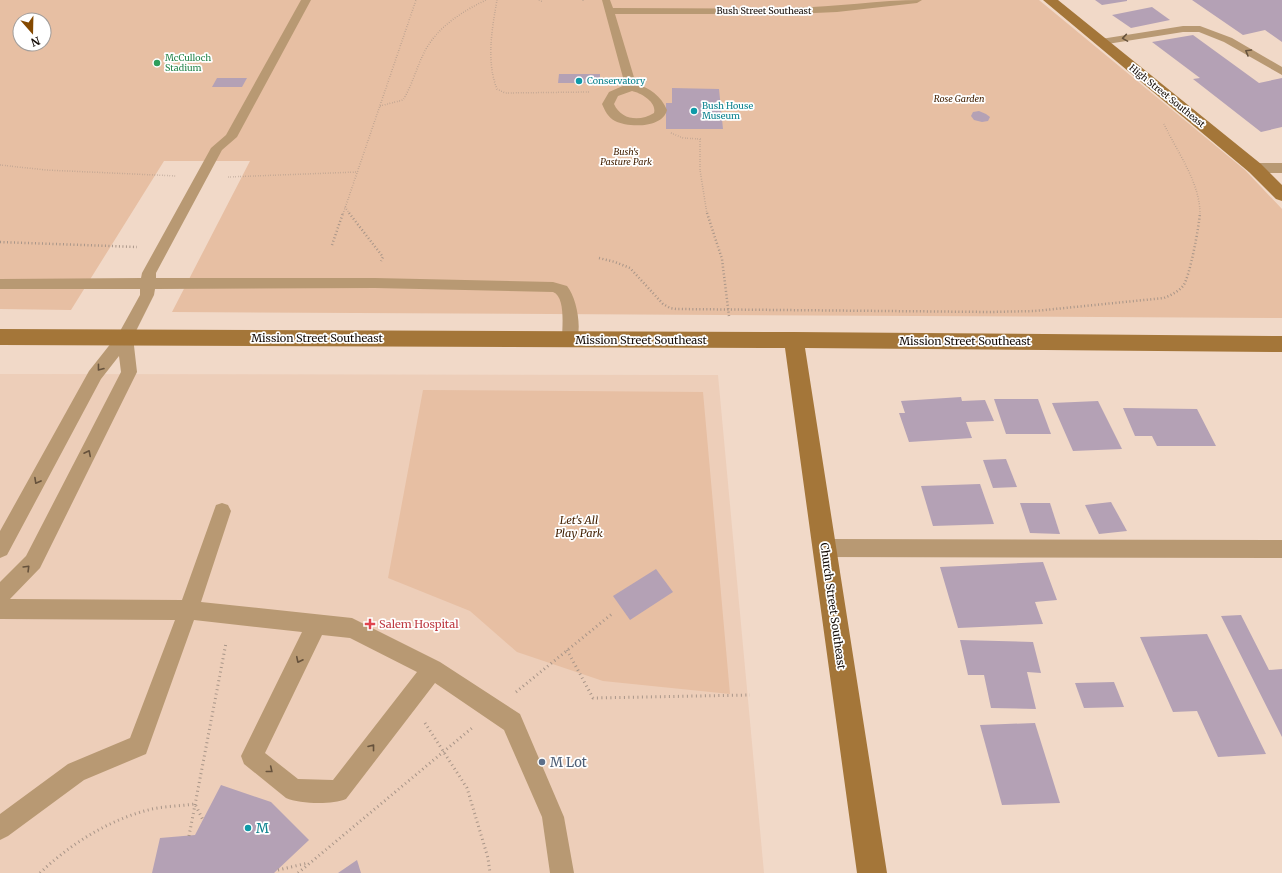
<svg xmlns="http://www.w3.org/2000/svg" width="1282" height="873" font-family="Merriweather,serif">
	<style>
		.built { fill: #edceb9 }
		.green { fill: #e7bfa3; fill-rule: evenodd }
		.building { fill: #b4a1b5 }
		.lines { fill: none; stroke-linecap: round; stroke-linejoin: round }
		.path-far2 { stroke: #a89588; stroke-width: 1.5; stroke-dasharray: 0.5 2; stroke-linecap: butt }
		.path-far1 { stroke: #a89588; stroke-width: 2.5; stroke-dasharray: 1 2.5; stroke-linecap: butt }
		.path { stroke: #a89588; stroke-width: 3; stroke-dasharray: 1 3.5; stroke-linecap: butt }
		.lane { fill: #b89973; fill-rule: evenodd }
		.street { fill: #b89973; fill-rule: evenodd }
		.secondary { fill: #a47639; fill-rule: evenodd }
		.oneway { stroke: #66523c }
		.leisure-dot { fill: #2e9e5b; stroke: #fff; stroke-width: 1.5 }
		.culture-dot { fill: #0f9aa8; stroke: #fff; stroke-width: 1.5 }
		.health-dot { fill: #e0444e; stroke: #fff; stroke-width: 1.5 }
		.service-dot { fill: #5c6f8a; stroke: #fff; stroke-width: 1.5 }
		.labels { text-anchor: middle; stroke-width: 3.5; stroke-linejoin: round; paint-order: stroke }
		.far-street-label { font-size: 9px; fill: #130b06; stroke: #fff }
		.far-leisure-label { font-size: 9px; fill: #27864d; stroke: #fff; text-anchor: start }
		.far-culture-label { font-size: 9px; fill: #0d838f; stroke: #fff; text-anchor: start }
		.far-park-label { font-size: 9px; font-style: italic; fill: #432002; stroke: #fff }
		.street-label { font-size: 11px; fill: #130b06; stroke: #fff }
		.park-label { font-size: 11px; font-style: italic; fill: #432002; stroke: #fff }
		.health-label { font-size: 11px; fill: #be3a42; stroke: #fff; text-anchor: start }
		.near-service-label { font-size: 13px; fill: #4e5e75; stroke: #fff; text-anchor: start }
		.near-culture-label { font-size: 13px; fill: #0d838f; stroke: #fff; text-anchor: start }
	</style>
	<rect width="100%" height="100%" fill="#f1d9c8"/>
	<polygon class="built" points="0,374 718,375 764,873 0,873"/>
	<g class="green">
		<path d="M0 0H1039L1245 170 1282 209V318L172 312 250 161H164L71 310 0 309ZM20 20H44V44H20Z"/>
		<polygon points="423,390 703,392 730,694 603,681 517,652 470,611 388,578"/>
	</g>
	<g class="building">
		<polygon points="1095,0 1127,0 1127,1 1102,5"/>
		<polygon points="1192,0 1282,0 1282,42 1265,30 1243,35"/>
		<polygon points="1152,7 1170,20 1131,28 1112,15"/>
		<polygon points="1193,35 1259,83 1282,78 1282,127 1261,132 1193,79 1200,78 1152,42"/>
		<polygon points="559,74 600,74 600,83 558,83"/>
		<polygon points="217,78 247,78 242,87 212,87"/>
		<polygon points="672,88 719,89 723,129 666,129 666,103 672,103"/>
		<polygon points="979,111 986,114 990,117 988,121 982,122 974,120 971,116 973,112"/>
		<polygon points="961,397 962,401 985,400 994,421 966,422 972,438 909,442 899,413 905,413 901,401"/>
		<polygon points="994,399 1038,399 1051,434 1006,434"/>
		<polygon points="1098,401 1122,449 1073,451 1052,403"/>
		<polygon points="1123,408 1197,409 1216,446 1157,446 1152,436 1135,436"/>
		<polygon points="1006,459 1017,487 993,488 983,460"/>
		<polygon points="980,484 994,524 933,526 921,486"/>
		<polygon points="1111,502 1127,531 1099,534 1085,505"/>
		<polygon points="1020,503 1050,503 1060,534 1030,533"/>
		<polygon points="1043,562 1057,600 1035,602 1043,624 958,628 940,567"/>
		<polygon points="656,569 673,592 630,620 613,596"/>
		<polygon points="1241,615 1269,670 1282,669 1282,737 1221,616"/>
		<polygon points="1207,634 1266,754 1218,757 1197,711 1173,712 1140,637"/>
		<polygon points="960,640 1033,642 1041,673 1027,672 1036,709 991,708 984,675 968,675"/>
		<polygon points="1114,682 1124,707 1084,708 1075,683"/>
		<polygon points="1035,723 1060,803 1002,805 980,725"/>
		<polygon points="221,785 271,802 309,840 274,873 152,873 160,838 195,835"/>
		<polygon points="357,860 361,873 338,873"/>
	</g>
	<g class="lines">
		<g class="path-far2">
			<path d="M497 0C492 29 486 61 497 89L505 93 589 92"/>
			<polyline points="539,0 543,2"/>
			<polyline points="583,0 583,2"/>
			<path d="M380 106 403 100C413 84 417 65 426 49 439 26 463 11 486 0"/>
			<path d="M1164 124C1177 152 1200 182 1200 214"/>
			<polyline points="671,133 683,138 700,139 700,170 707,214"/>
			<polyline points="0,165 46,170 177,176"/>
			<polyline points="228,177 357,172"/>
			<polyline points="345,207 350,214"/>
			<polyline points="343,214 416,0"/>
		</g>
		<g class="path-far1">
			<polyline points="349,213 383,257 381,261"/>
			<polyline points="707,213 722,259 729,316"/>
			<polyline points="0,242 137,247"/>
			<polyline points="332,245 343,213"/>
			<path d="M599 258 615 262 630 268 663 304 670 308 676 309 990 312 1035 311 1164 298C1171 295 1178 292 1183 286 1190 277 1199 226 1200 213"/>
		</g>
		<g class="path">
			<polyline points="567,650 593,698 750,695"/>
			<polyline points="516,692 613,613"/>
			<polyline points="425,723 467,788 488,858 490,873"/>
			<polyline points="189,836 226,643"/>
			<polyline points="278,870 308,863"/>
			<path d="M40 873C70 844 110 819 152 809 166 806 181 806 195 804L203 820"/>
			<polyline points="298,873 472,728"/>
		</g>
		<g class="lane">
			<path d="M301 0H311L237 137 222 150 156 273V278H375L553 282 567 286C577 298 583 331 575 344L570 346 565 344 562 340C562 328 566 297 553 292L375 288 155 289 154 295 133 337 137 372 40 568 10 599 182 600 216 505 222 503 228 505 231 511 201 602 352 618 440 662 520 714 564 817 574 873H550L542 817 504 730 435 683 346 799C332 805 300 804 286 798L244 764 241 756 302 632 194 620 146 754 84 780 8 836 0 840V814L68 764 130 738 175 620 0 619V582L26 556 121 372 119 356 101 379 7 555 0 558V531L89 371 119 333 140 295V289H0V279L141 278 142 273 211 148 226 135ZM322 635 350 638 417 672 333 780 298 779 265 753Z"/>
			<path d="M602 0H610L613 8C673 8 733 9 792 8 836 7 879 0 922 0L917 3 837 12 792 14H615L636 84C650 88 661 96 667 110 663 128 629 128 615 121 608 117 605 111 602 104L609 92 625 85ZM632 91C641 93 657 102 654 113 640 122 621 120 614 104L618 96Z"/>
			<polygon points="1183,26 1200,26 1232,38 1282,67 1282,75 1224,42 1199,32 1183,32 1101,45 1096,42 1101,39"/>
			<polygon points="824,539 1282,540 1282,558 824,557 817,554 815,548 817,542"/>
		</g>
		<polygon class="street" points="1255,163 1282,163 1282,173 1255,173 1249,172 1247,168 1249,164"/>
		<g class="secondary">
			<polygon points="1043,0 1058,0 1261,164 1282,185 1282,201 1276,199 1249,172"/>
			<polygon points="0,329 794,332 1282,336 1282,352 805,348 887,873 857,873 785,348 0,345"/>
		</g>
	</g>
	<defs><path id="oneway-chevron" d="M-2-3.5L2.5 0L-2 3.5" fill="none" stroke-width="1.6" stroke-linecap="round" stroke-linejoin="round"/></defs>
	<g class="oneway">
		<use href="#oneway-chevron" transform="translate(1125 38) rotate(171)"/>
		<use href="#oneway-chevron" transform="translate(1248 52) rotate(-150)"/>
		<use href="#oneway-chevron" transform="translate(100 368) rotate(128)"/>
		<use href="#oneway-chevron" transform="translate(88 453) rotate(-63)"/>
		<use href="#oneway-chevron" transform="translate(37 481) rotate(119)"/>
		<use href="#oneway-chevron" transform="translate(27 568) rotate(-45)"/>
		<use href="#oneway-chevron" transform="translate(299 660) rotate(116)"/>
		<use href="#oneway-chevron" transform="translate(372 747) rotate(-52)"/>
		<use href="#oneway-chevron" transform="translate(270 770) rotate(39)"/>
	</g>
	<circle class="leisure-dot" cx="157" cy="63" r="4"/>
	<g class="culture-dot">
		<circle cx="579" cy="81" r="4"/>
		<circle cx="694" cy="111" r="4"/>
		<circle cx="248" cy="828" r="4"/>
	</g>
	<path class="health-dot" d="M368 618h4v4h4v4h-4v4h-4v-4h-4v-4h4z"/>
	<circle class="service-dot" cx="542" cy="762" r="4"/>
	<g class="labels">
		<g class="far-street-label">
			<text x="764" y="14">Bush Street Southeast</text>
			<text transform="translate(1167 96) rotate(39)" y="3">High Street Southeast</text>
		</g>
		<g class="far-leisure-label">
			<text x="165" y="61">McCulloch<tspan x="165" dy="10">Stadium</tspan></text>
		</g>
		<g class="far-culture-label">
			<text x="587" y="84">Conservatory</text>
			<text x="702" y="109">Bush House<tspan x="702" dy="10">Museum</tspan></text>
		</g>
		<g class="far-park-label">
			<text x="959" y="102">Rose Garden</text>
			<text x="626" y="155">Bush's<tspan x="626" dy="10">Pasture Park</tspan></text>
		</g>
		<g class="street-label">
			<text x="317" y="342">Mission Street Southeast</text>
			<text x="641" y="344">Mission Street Southeast</text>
			<text x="965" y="345">Mission Street Southeast</text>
			<text transform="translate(833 606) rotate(82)" y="4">Church Street Southeast</text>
		</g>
		<g class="park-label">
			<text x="579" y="524">Let's All<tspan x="579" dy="13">Play Park</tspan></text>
		</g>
		<g class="health-label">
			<text x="379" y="628">Salem Hospital</text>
		</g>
		<g class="near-service-label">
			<text x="550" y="767">M Lot</text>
		</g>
		<g class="near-culture-label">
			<text x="256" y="833">M</text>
		</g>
	</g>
	<g transform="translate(32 32) rotate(160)"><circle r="19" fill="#ffffff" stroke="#a19d9b"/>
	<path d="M0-3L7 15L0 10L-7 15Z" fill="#844900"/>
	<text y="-6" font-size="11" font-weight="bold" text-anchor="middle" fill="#130b06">N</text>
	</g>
</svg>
